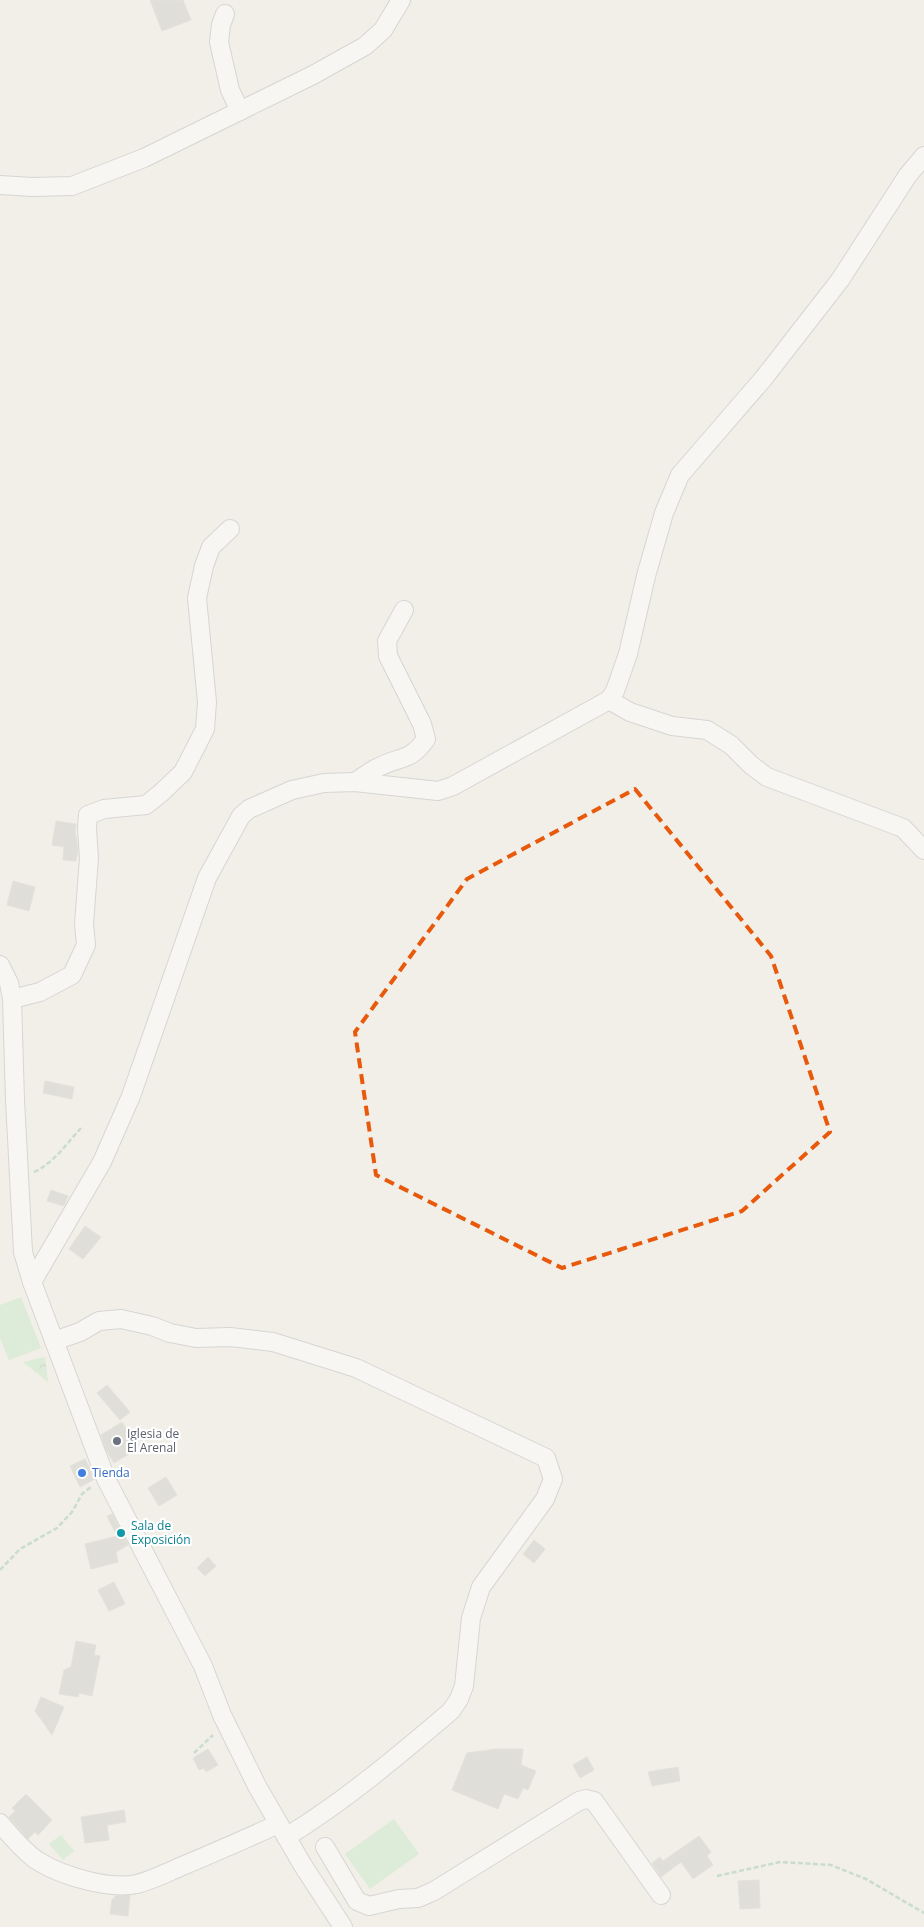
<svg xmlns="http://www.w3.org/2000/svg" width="924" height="1927" font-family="'Open Sans',sans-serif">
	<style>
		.forest { fill: url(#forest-crowns) }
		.pitch { fill: #c5e8c5 }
		.building { fill: #cccac5; stroke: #d6d1c6 }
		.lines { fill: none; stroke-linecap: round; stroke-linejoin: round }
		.minor-casing { stroke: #b5b8bc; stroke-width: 20 }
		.path { stroke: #9cc7a9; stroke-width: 2.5; stroke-dasharray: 5 2.5; stroke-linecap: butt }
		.minor { stroke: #fff; stroke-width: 18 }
		.marked { fill: none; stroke: #e8590c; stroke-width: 4; stroke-dasharray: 10 6; stroke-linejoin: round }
		.worship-dot { fill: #6b7280; stroke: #fff; stroke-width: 2 }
		.shop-dot { fill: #3f7fe0; stroke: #fff; stroke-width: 2 }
		.culture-dot { fill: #0f9aa8; stroke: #fff; stroke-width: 2 }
		.labels { text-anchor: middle; stroke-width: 4.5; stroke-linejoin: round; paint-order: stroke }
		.worship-label { font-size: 12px; fill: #5b616d; stroke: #fff; text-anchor: start }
		.shop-label { font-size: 12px; fill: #366cbe; stroke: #fff; text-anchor: start }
		.culture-label { font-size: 12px; fill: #0d838f; stroke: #fff; text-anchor: start }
	</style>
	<defs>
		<pattern id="forest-crowns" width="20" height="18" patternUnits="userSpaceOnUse" patternTransform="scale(1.25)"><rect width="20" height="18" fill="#c5e8c5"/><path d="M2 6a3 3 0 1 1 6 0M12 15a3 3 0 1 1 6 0" fill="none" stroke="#a3c0a4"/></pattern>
	</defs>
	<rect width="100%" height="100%" fill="#f1efe8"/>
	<polygon class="forest" points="45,1357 48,1382 23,1362"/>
	<g class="pitch">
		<polygon points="21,1297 41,1348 9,1360 0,1338 0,1305"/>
		<polygon points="394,1819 419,1854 370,1889 345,1854"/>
		<polygon points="61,1835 74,1851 63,1860 49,1844"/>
	</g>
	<g class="building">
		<polygon points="150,0 183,0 191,20 162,31"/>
		<polygon points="56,821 76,824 75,831 78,850 76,861 63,860 64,847 52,845"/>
		<polygon points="13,881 35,887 29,911 7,905"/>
		<polygon points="45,1081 74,1087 72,1099 43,1093"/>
		<polygon points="51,1190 68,1196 64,1206 47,1201"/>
		<polygon points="85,1226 101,1237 83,1259 69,1249"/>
		<polygon points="107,1385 130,1412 120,1420 97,1393"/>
		<polygon points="122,1422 136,1446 130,1450 132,1452 114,1463 106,1450 101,1435"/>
		<polygon points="85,1459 95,1479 80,1487 70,1466"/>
		<polygon points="166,1477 177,1495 159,1506 148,1488"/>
		<polygon points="112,1514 128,1545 116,1552 118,1562 91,1569 85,1544 117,1536 107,1516"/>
		<polygon points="534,1540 545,1549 534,1563 523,1554"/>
		<polygon points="208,1557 216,1566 205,1576 197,1568"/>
		<polygon points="114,1582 125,1604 109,1611 98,1590"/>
		<polygon points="76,1641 96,1645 94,1655 100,1656 92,1696 79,1693 78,1697 59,1694 64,1670 71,1667"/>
		<polygon points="41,1697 64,1707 52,1735 35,1711"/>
		<polygon points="208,1749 218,1765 206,1772 204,1768 199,1770 193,1758"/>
		<polygon points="496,1749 523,1749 521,1765 536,1771 528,1790 523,1788 518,1799 504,1794 498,1809 452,1790 467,1753"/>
		<polygon points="587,1757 594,1770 580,1778 573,1765"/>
		<polygon points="678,1767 680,1781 652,1786 648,1772"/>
		<polygon points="26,1794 52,1820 38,1835 35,1832 28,1839 9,1817 15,1811 12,1808"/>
		<polygon points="124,1810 126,1822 107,1825 109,1840 85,1843 81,1817"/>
		<polygon points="699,1836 711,1852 707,1856 713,1865 693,1879 681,1862 661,1877 652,1863 660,1857 663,1861"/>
		<polygon points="759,1880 760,1908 740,1909 738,1881"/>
		<polygon points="130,1895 128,1916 110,1914 112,1899 114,1899 115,1896"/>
	</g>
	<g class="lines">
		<defs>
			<g id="minor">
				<polyline points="225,14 221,25 219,42 230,90 240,111"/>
				<polyline points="0,185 32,187 72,186 144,158 313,75 365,46 383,30 401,0"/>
				<polyline points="609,700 630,712 672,726 707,730 731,745 751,765 767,777 903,828 924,850"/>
				<path d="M355 782C363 777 370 771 379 767 400 756 410 762 426 739L422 724 388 656 387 641 404 610"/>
				<polyline points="0,965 9,983 12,999 15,1100 23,1252 32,1282 106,1479 203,1666 222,1715 257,1786 302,1864 343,1927"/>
				<polyline points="12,999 40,992 72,975 86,945 84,924 89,858 87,829 88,815 104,809 146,805 161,793 183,772 205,729 207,702 197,598 204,566 211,547 230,529"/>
				<polyline points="32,1282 102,1162 131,1096 207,878 241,816 249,809 292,790 324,783 355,782 438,791 453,786 609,700 615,691 628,654 646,576 664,513 680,475 763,379 840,280 908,175 924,156"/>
				<path d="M54 1341 80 1332 99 1321 121 1319 152 1326 170 1333 196 1338 230 1337 273 1342 356 1368 546 1458 553 1479 545 1499 481 1587 471 1618 464 1686 459 1699 451 1711C398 1756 345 1801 286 1837"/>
				<path d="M0 1823C10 1835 25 1853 38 1861 62 1876 109 1890 137 1884 152 1880 166 1873 180 1867 213 1853 246 1839 278 1824"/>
				<polyline points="325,1847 357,1901 369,1906 399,1899 418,1898 434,1891 579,1801 586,1799 594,1801 661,1895"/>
			</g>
		</defs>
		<use href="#minor" class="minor-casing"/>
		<g class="path">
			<path d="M34 1172C54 1163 67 1143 81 1128"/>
			<polyline points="0,1570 20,1549 57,1528 72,1512 82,1494 91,1487"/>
			<polyline points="194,1753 213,1735"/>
			<polyline points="717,1876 780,1862 831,1865 866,1879 924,1913"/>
		</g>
		<use href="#minor" class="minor"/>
	</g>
	<path d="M0 0H924V1927H0ZM635 789 771 956 830 1132 742 1211 562 1268 376 1175 355 1032 467 879Z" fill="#f1efe8" fill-opacity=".55" fill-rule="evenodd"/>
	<path class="marked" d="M635 789 771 956 830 1132 742 1211 562 1268 376 1175 355 1032 467 879Z"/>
	<circle class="worship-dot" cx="117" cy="1441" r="5"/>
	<circle class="shop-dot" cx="82" cy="1473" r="5"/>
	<circle class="culture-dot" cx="121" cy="1533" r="5"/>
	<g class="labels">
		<g class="worship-label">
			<text x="127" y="1438">Iglesia de<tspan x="127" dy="14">El Arenal</tspan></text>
		</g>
		<g class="shop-label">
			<text x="92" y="1477">Tienda</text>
		</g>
		<g class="culture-label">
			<text x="131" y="1530">Sala de<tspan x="131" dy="14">Exposición</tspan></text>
		</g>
	</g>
</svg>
